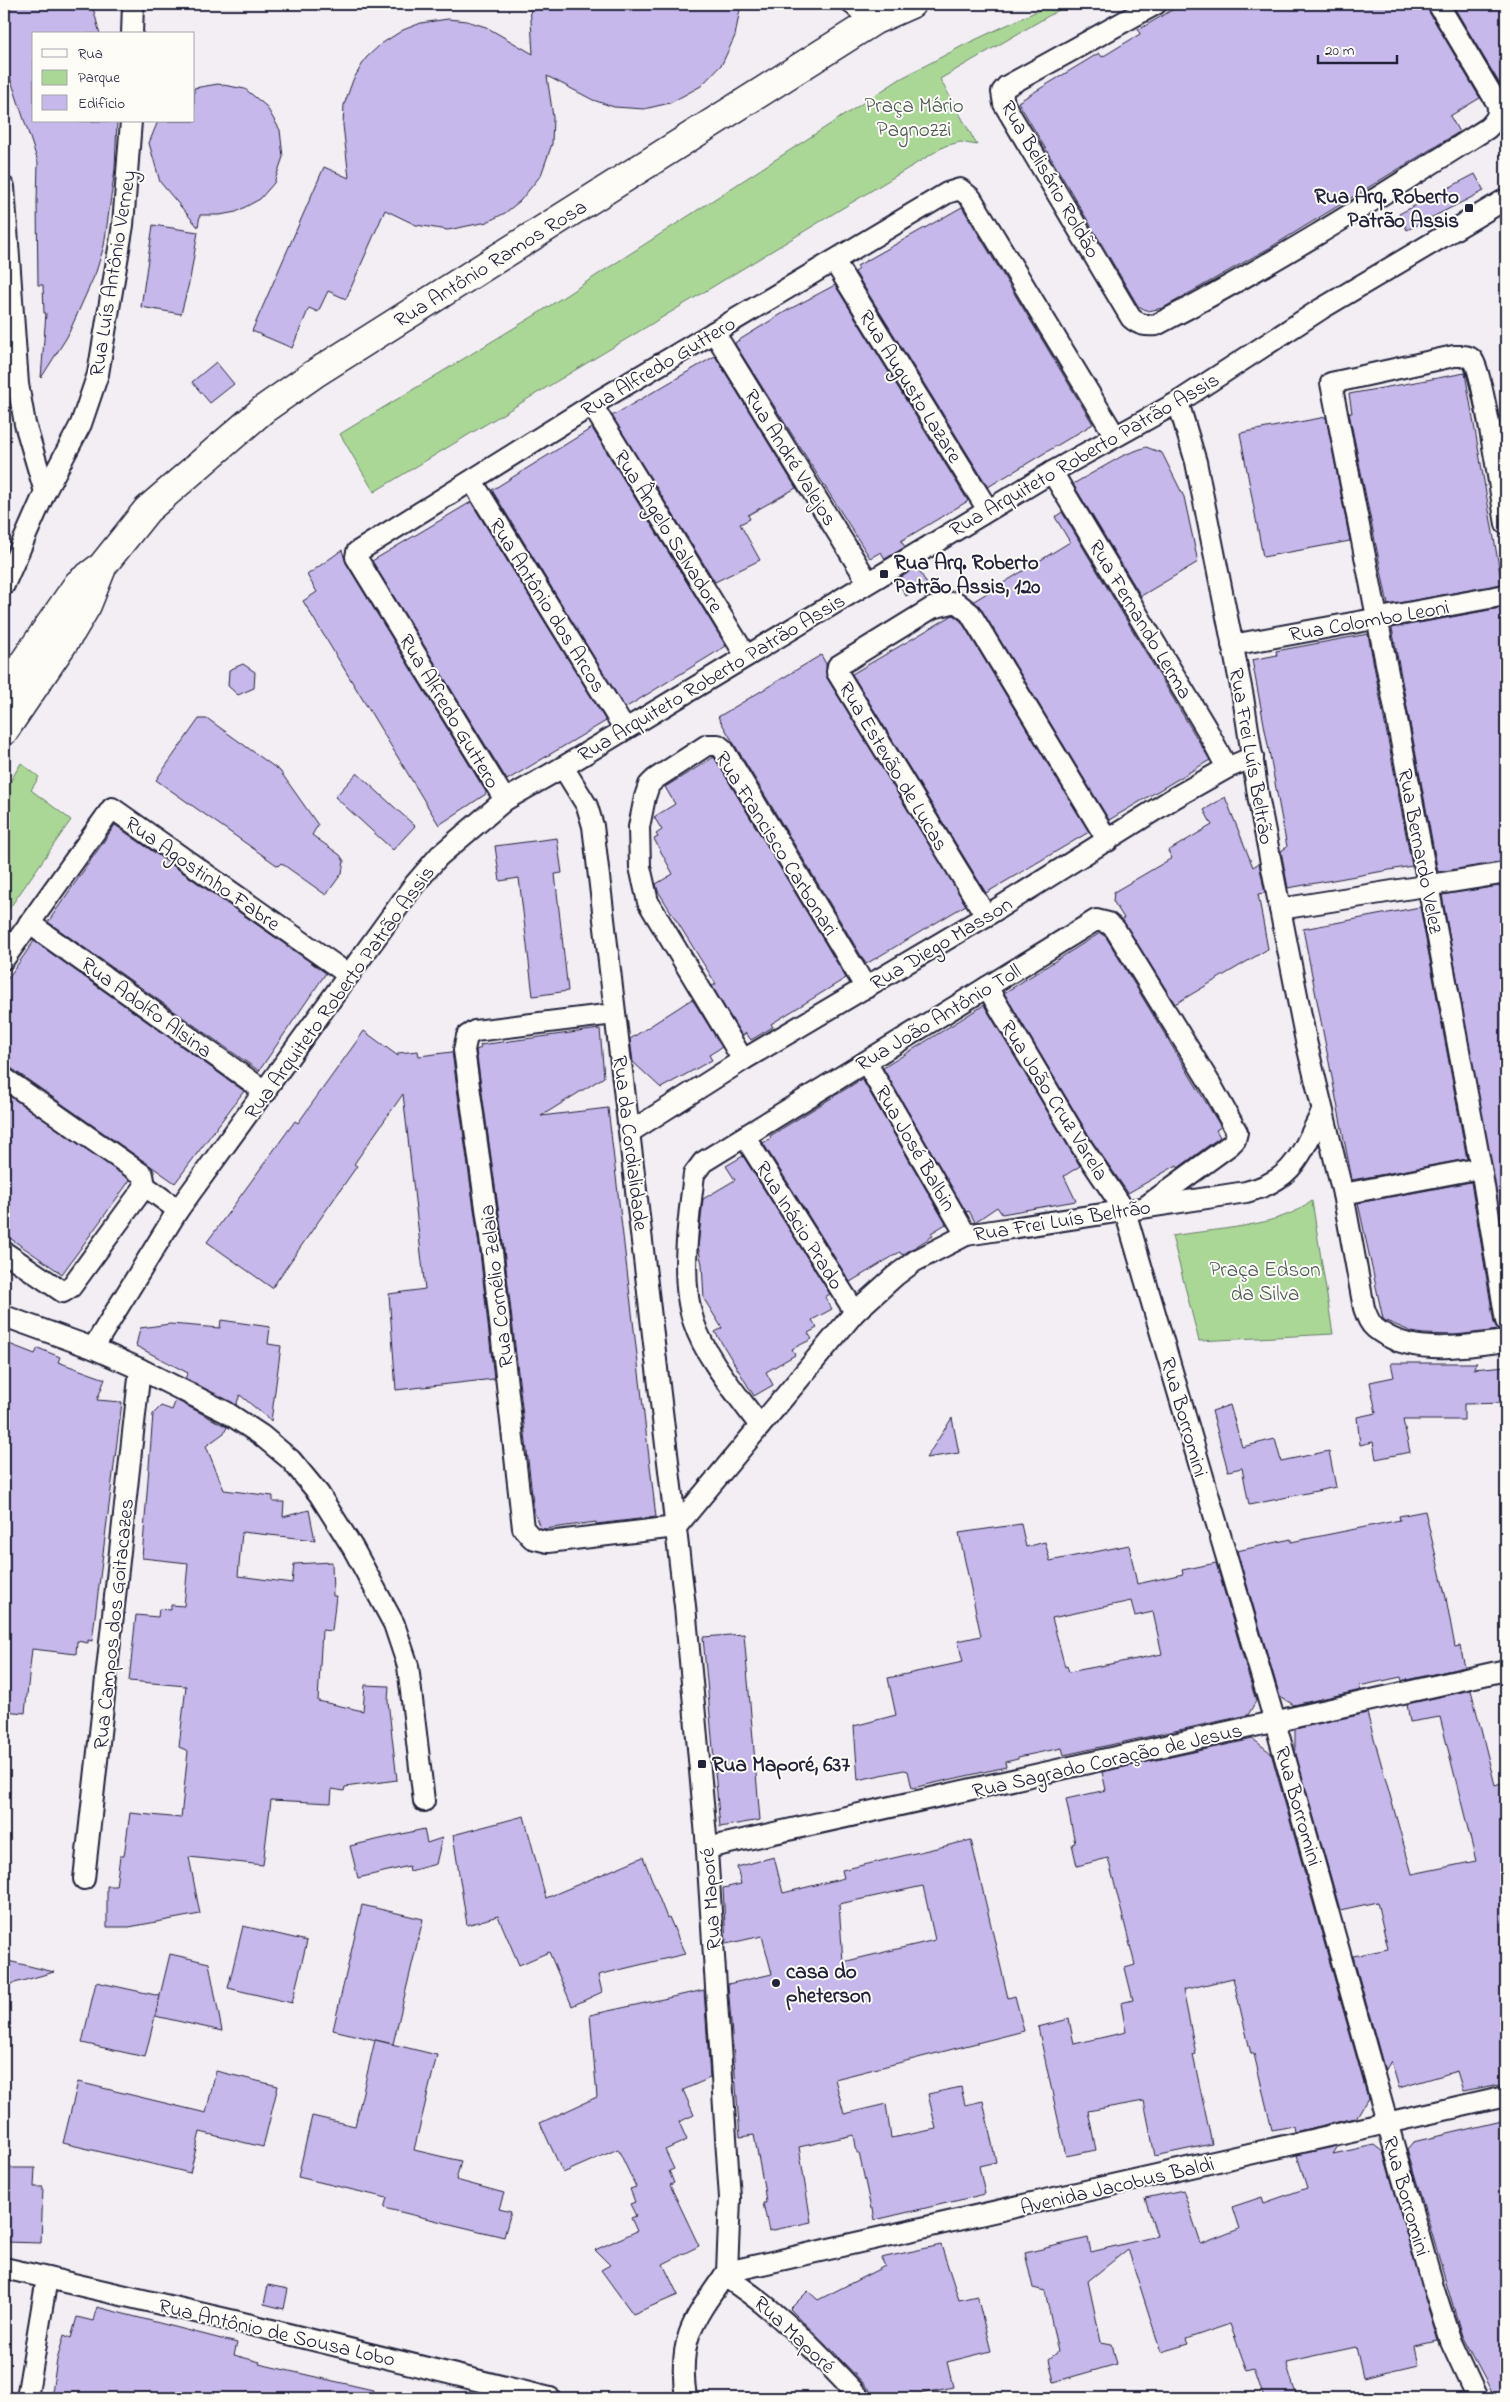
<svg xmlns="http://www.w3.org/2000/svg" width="1510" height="2402" font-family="'Indie Flower',sans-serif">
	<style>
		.green { fill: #aad796; stroke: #667c68 }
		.building { fill: #c6b8ea; stroke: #22223b; fill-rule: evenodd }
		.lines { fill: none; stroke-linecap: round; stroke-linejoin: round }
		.minor-casing { stroke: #22223b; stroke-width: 24 }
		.secondary-casing { stroke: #22223b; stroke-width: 31 }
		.minor { stroke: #fdfcf7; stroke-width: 20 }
		.secondary { stroke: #fdfcf7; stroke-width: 28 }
		.poi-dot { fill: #22223b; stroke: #fdfcf7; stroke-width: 2 }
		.labels { text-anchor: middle; stroke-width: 4; stroke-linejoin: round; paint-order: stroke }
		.park-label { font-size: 21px; fill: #4b5856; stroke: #fdfcf7 }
		.street-label { font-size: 21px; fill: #22223b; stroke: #fdfcf7 }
		.poi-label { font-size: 21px; font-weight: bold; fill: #22223b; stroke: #fdfcf7; text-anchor: start }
	</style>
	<rect width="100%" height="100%" fill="#f2eef4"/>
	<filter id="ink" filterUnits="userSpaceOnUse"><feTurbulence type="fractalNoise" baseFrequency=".02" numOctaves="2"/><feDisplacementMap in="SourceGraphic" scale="10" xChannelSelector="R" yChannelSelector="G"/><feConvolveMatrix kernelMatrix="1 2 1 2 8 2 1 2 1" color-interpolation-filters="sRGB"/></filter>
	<g filter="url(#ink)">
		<g class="green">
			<polygon points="1052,4 1069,4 940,79 977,145 960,142 945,146 374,492 340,434 537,314 900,79 964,45"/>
			<polygon points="21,763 39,777 31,790 71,820 4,916 4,792"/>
			<path d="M1312 1201 1333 1334 1199 1341 1172 1236C1212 1229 1281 1227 1312 1201Z"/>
		</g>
		<g class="building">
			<polygon points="4,4 92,4 100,34 34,34 34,121 117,121 115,169 104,246 96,272 67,337 41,378 46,313 44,313 43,285 38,285 37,201 38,162 4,59"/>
			<polygon points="530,4 741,4 735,36 722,64 701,86 670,103 644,109 614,107 593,100 547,76 553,117 552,144 541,175 520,201 505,213 487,222 448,230 416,225 385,210 346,299 328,291 318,312 309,308 292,348 252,331 324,167 349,178 343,125 344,105 353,80 366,58 381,44 403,30 421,23 448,19 467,21 486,27 533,54"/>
			<polygon points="1182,4 1426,4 1428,10 1480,98 1450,116 1459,132 1271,247 1163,308 1148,311 1138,306 1018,102 1099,53 1102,57 1140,34 1138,30"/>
			<polygon points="1452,4 1506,4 1506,82 1501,86"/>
			<polygon points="218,84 245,89 266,106 280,130 283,157 274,183 260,199 236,212 220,215 200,215 198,227 160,182 149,143 158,121 194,121 194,88"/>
			<polygon points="1475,174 1484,191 1407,230 1399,214"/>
			<polygon points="962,207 1093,424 988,487 855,272 859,269 857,266"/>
			<polygon points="153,225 198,232 190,279 181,314 141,307"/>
			<polygon points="835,285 968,501 901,541 905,547 885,559 881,552 870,558 735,344 736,342 788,310"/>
			<polygon points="715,356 796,488 748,515 750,519 740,524 760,560 715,582 612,416"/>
			<polygon points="216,362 234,384 210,403 192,382"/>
			<polygon points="1465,373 1502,584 1388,605 1349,413 1352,413 1349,394"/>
			<polygon points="1326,417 1350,541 1263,557 1240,433"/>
			<polygon points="592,428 726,646 625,708 492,490"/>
			<polygon points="1146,447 1162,453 1184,497 1198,562 1141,596 1073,484 1124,455"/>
			<polygon points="471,502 606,721 507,780 372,561"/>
			<polygon points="1062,512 1210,760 1109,820 980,607 974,601 1070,542 1055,517"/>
			<polygon points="342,550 346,563 486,792 486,794 439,825 303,601 317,592 307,575"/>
			<polygon points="917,567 927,584 906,596 897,580"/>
			<polygon points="1506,607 1506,861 1438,872 1392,628"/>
			<polygon points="953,615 961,621 1089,832 986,893 852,674"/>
			<polygon points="1368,634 1412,866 1288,888 1281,851 1287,847 1252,660 1277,655 1276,651"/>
			<polygon points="821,655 826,664 827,678 966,905 866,964 718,717"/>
			<polygon points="243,664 255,672 254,688 238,695 228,686 229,670"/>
			<polygon points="199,719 208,719 280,771 318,825 312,835 340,855 344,861 342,873 326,895 281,863 278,866 156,780"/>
			<polygon points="714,757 846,978 771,1024 773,1027 751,1040 746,1033 742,1036 712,986 716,984 658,891 656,884 673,874 654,839 658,837 656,834 662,830 654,817 675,804 665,787"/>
			<polygon points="357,773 415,826 393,850 335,797"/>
			<polygon points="1225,797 1253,867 1259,863 1265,893 1258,894 1268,949 1175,1004 1122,919 1124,918 1113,901 1114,892 1172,858 1168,851 1212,825 1204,810"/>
			<polygon points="115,825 326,973 259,1071 48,922"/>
			<polygon points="557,838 562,873 555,874 568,991 533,996 519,878 500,881 495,846"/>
			<polygon points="1506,885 1506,1249 1442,895"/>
			<polygon points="1420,907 1467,1159 1352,1180 1303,929"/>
			<polygon points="1100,933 1106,937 1221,1127 1216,1130 1220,1137 1178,1168 1177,1165 1128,1193 1092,1141 1004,993"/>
			<polygon points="34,941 244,1091 175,1183 11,1068 4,1066 4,984"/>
			<polygon points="692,999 722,1047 709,1055 712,1060 661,1088 633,1062 630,1039"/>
			<polygon points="984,1005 1080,1166 1064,1176 1076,1201 1002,1214 997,1207 975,1222 969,1211 966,1212 883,1068"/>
			<polygon points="600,1029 604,1077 541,1116 608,1108 656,1517 596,1524 596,1522 545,1529 540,1528 534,1512 504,1250 476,1050 481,1048 480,1045"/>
			<polygon points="364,1031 398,1056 398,1053 418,1051 419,1056 452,1052 480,1252 494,1379 396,1390 389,1294 425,1289 403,1094 354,1164 357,1166 272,1288 207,1242 295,1121 298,1123"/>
			<polygon points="862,1079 946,1224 931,1233 933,1236 902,1255 900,1252 850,1282 763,1143 771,1138 770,1136"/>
			<polygon points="4,1092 130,1180 62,1274 4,1234"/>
			<polygon points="743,1156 830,1294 825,1297 832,1309 812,1320 817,1328 808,1333 812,1339 792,1349 795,1355 766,1372 773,1385 754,1396 715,1332 722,1328 704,1299 702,1264 698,1247 703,1199 735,1180 726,1166"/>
			<polygon points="1471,1182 1494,1323 1499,1330 1455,1335 1423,1334 1412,1332 1386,1321 1383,1319 1358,1203"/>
			<polygon points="221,1320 270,1327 268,1344 281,1346 271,1421 240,1395 236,1405 185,1378 188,1373 136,1346 140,1328 170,1324 220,1328"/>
			<polygon points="4,1342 35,1354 38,1348 60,1357 58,1362 105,1379 97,1400 122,1402 92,1641 88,1640 88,1643 77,1641 76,1654 32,1649 25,1713 4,1711 4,1631 7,1607 6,1600 4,1599"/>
			<polygon points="1391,1363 1477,1363 1473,1369 1506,1366 1506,1403 1464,1404 1464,1420 1403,1420 1410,1452 1376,1459 1373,1442 1360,1445 1357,1417 1376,1413 1370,1382 1394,1377"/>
			<polygon points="176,1400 227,1427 224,1433 206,1446 224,1490 273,1496 273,1502 284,1502 283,1517 309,1510 315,1540 242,1532 238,1576 292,1583 294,1564 332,1562 333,1596 336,1596 332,1631 322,1630 318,1701 363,1711 365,1685 389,1686 388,1701 397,1780 345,1787 344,1791 332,1789 331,1803 271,1800 263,1865 189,1857 200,1914 129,1927 107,1927 107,1886 116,1886 120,1856 124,1856 130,1813 181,1818 188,1751 179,1747 186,1686 129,1681 136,1615 158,1617 159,1609 171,1610 171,1605 184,1606 188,1563 142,1558 153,1414 161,1406 172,1410"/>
			<polygon points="1230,1405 1242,1447 1275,1439 1281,1461 1329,1451 1336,1487 1249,1505 1242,1468 1228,1471 1212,1411"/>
			<polygon points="952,1418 959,1453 926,1458"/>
			<polygon points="1425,1511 1446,1598 1455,1647 1460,1646 1465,1667 1402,1681 1401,1677 1359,1686 1361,1690 1294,1705 1280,1697 1237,1551 1291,1539 1291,1542 1400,1520 1399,1516"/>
			<path d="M1021 1524 1026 1547 1045 1542 1050 1561 1129 1545 1137 1584 1183 1574 1182 1570 1216 1563 1256 1701 1248 1715 1064 1755 1062 1748 1018 1757V1759L1005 1762 1006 1767 912 1788 908 1771 904 1770 858 1780 854 1726 896 1715 888 1678 963 1662 958 1641 981 1636 959 1533ZM1131 1601 1135 1616 1153 1612 1162 1654 1069 1672 1067 1666 1065 1667 1052 1618Z"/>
			<polygon points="744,1634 760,1820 720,1827 703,1637"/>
			<polygon points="1471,1690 1495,1785 1501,1783 1506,1804 1506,2083 1463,2091 1457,2071 1399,2088 1391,2061 1385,2071 1353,1956 1388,1949 1377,1902 1340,1910 1295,1751 1295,1729 1367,1713 1412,1874 1476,1861 1440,1717 1410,1722 1407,1704"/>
			<polygon points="1253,1739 1271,1753 1368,2098 1356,2118 1294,2132 1293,2126 1272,2130 1254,2054 1251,2054 1233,1978 1183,1990 1196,2054 1193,2055 1212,2144 1155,2156 1144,2101 1088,2111 1096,2150 1066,2156 1038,2027 1069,2019 1074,2044 1126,2032 1121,2003 1133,2000 1125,1968 1135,1965 1108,1858 1077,1866 1072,1844 1075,1843 1066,1799 1106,1790 1102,1772"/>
			<polygon points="524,1816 546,1898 643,1857 667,1918 669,1917 685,1954 598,1975 602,1992 572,2006 549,1952 519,1965 498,1916 467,1925 453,1835"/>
			<polygon points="424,1829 427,1843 442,1838 436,1864 410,1871 409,1866 358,1878 350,1846"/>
			<path d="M971 1840 1008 1998 1015 1996 1024 2031 835 2079 844 2114 886 2104 891 2138 936 2129 928 2094 961 2087 965 2105 983 2101 996 2162 979 2166 985 2194 875 2220 873 2209H871L859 2153H857L854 2135 799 2147 811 2222 769 2231 763 2203H766L764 2187 754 2135 740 2137 728 1984 772 1974 762 1936 726 1944 723 1888 741 1884 737 1867 774 1857 783 1893 844 1878 842 1870ZM923 1886 935 1940 843 1962 839 1904Z"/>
			<polygon points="362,1905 423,1919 393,2044 333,2030"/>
			<polygon points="243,1926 307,1941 292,2003 228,1988"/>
			<polygon points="170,1954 209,1963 222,2031 155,2016"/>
			<polygon points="4,1960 54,1972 4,1986"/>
			<polygon points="96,1982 160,1996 145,2057 82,2043"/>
			<polygon points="704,1990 710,2078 683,2090 694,2115 679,2122 687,2140 665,2150 674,2169 669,2171 674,2183 670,2185 699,2246 663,2264 678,2295 633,2314 601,2270 610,2265 595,2250 637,2231 631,2218 636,2216 630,2204 635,2202 630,2189 636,2187 618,2149 563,2173 540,2123 597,2097 590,2015"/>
			<polygon points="375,2040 437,2055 414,2150 461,2161 456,2180 504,2193 499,2209 511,2212 504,2237 384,2208 387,2198 298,2177 312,2116 355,2126"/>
			<polygon points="216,2071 278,2086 263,2147 200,2132 190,2173 63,2143 78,2082 206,2113"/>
			<polygon points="1506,2120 1506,2398 1495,2398 1462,2336 1407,2149 1413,2142"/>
			<polygon points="1374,2145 1383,2152 1438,2341 1415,2346 1419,2365 1363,2378 1356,2347 1286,2362 1297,2398 1264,2398 1254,2369 1247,2371 1230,2324 1186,2339 1188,2344 1161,2352 1128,2249 1088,2281 1101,2342 1112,2344 1117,2364 1054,2382 1049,2359 1058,2352 1045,2291 1033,2288 1025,2253 1088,2238 1091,2252 1157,2236 1145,2198 1183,2190 1201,2244 1239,2229 1232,2207 1262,2197 1264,2203 1307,2188 1297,2155 1338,2146 1333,2154"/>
			<polygon points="4,2168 35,2168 34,2187 43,2187 41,2243 4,2242"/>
			<polygon points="941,2245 959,2300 977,2296 991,2351 947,2362 953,2387 902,2398 878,2398 837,2356 838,2356 790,2309 808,2291 818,2300 885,2266 881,2258"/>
			<polygon points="268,2285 288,2289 284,2309 264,2304"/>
			<polygon points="97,2307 237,2343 234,2355 260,2362 259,2364 373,2390 372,2398 51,2398 57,2360 64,2335 71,2338 77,2317 93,2321"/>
		</g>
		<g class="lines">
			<defs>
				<g id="minor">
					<polyline points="853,4 863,14 875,20"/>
					<path d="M1156 4 1007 86 1002 92 1004 104 1131 318C1139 325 1146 326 1156 325 1271 266 1379 197 1488 128 1496 120 1500 115 1497 103L1438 4"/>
					<polyline points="132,34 133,4"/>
					<polyline points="4,187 18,384 25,424 45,492"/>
					<polyline points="834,261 988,510"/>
					<polyline points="714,332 868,582"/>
					<path d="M1178 402 1196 462 1243 697 1259 801 1280 909 1306 1041 1343 1194 1364 1308C1367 1316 1369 1323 1375 1328 1410 1357 1466 1346 1506 1341"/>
					<polyline points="592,405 746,656"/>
					<polyline points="1052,472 1206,728 1227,768"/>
					<polyline points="472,481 624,728"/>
					<path d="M1506 524C1502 502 1482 367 1472 359 1467 355 1460 356 1454 356L1331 383 1396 714 1481 1168 1506 1321"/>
					<polyline points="4,585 45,492 81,424 98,374 123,225 131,121"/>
					<polyline points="1232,645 1506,595"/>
					<polyline points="563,767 587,806 593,826 685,1606 706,1836 730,2198 727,2272"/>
					<polyline points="505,800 356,557 357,552 592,405 947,193 960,189 971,198 1115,436"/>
					<polyline points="1280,909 1506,873"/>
					<polyline points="986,916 837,672 838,666 932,608 956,602 970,613 1108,841"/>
					<polyline points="29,923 266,1092"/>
					<polyline points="4,959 112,808 349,975"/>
					<polyline points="987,987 1082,1147 1125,1211 1275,1722 1433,2286 1451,2342 1477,2398"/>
					<polyline points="614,1014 475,1031 467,1036 464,1050 492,1251 523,1528 532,1538 548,1542 676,1527"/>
					<polyline points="743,1060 648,902 640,867 639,827 645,797 649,785 655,779 707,745 718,745 723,749 866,988"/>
					<polyline points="866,1062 966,1235"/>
					<polyline points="4,1078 143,1175 145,1186 178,1210"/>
					<polyline points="630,1132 743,1060 986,916 1174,798 1227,768 1253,757"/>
					<polyline points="745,1137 855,1312"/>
					<polyline points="1343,1194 1481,1168"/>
					<polyline points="4,1252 63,1292 71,1287 145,1186"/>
					<polyline points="4,1316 93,1348 140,1369 226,1412 261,1435 291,1460 319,1494 353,1548 394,1624 408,1666 424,1801"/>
					<polyline points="93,1348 178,1210 414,885 439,856 505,800 563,767 1052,472 1178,402 1321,309 1506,199"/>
					<path d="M760 1426C738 1395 706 1359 694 1323 679 1280 689 1218 694 1174L703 1162 1096 920 1108 923 1115 929 1211 1085 1237 1132 1235 1140 1230 1145 1145 1207"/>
					<path d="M676 1527 855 1312 895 1276 915 1261 966 1235 1246 1192C1295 1180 1301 1153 1322 1112"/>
					<polyline points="707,1848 1506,1670"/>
					<polyline points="84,1879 140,1369"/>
					<polyline points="4,2268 243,2323 550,2398"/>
					<polyline points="727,2272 1506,2096"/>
					<path d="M724 2276C777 2309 818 2353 860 2398"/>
					<polyline points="27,2398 47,2278"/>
					<path d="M686 2398C677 2338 694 2319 727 2272"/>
				</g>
				<g id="secondary">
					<polyline points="4,691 78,584 98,569"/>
					<polyline points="4,731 71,632 87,605 103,565 147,510 264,409 314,374 875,20 911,4"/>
				</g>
			</defs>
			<use href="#minor" class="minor-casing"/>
			<use href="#secondary" class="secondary-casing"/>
			<use href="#minor" class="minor"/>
			<use href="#secondary" class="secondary"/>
		</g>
	</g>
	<g class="poi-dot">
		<rect x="1464" y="203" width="10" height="10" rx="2.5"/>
		<rect x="879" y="569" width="10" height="10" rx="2.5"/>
		<rect x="697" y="1759" width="10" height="10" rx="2.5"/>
		<circle cx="776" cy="1983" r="5"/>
	</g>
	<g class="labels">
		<g class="park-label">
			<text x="914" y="112">Praça Mário<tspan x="914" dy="24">Pagnozzi</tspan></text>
			<text x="1265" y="1276">Praça Edson<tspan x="1265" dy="24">da Silva</tspan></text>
		</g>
		<g class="street-label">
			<text transform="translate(1051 179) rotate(60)" y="7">Rua Belisário Roldão</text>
			<text transform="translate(490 263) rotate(-32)" y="7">Rua Antônio Ramos Rosa</text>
			<text transform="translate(112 273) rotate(-81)" y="7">Rua Luís Antônio Verney</text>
			<text transform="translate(658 366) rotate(-31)" y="7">Rua Alfredo Guttero</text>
			<text transform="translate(911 386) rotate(58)" y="7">Rua Augusto Lazare</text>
			<text transform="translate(1084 454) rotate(-30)" y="7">Rua Arquiteto Roberto Patrão Assis</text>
			<text transform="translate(791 457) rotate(58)" y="7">Rua André Valejos</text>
			<text transform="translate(669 531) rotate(58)" y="7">Rua Ângelo Salvadore</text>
			<text transform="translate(548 605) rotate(58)" y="7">Rua Antônio dos Arcos</text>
			<text transform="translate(1141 619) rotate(59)" y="7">Rua Fernando Lerma</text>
			<text transform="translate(1369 620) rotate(-10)" y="7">Rua Colombo Leoni</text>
			<text transform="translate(711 677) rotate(-31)" y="7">Rua Arquiteto Roberto Patrão Assis</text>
			<text transform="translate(450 711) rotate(59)" y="7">Rua Alfredo Guttero</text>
			<text transform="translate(1252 756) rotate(80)" y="7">Rua Frei Luís Beltrão</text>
			<text transform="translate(894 766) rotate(59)" y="7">Rua Estevão de Lucas</text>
			<text transform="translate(777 843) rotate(58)" y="7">Rua Francisco Carbonari</text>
			<text transform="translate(1421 851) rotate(79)" y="7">Rua Bernardo Velez</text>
			<text transform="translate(203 873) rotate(35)" y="7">Rua Agostinho Fabre</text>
			<text transform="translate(941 943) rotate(-31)" y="7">Rua Diego Masson</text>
			<text transform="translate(339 992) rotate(-54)" y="7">Rua Arquiteto Roberto Patrão Assis</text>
			<text transform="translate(147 1007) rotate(36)" y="7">Rua Adolfo Alsina</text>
			<text transform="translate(938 1017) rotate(-31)" y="7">Rua João Antônio Toll</text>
			<text transform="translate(1055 1100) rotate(58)" y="7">Rua João Cruz Varela</text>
			<text transform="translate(631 1143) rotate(83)" y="7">Rua da Cordialidade</text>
			<text transform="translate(916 1148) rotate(60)" y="7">Rua José Balbin</text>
			<text transform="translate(1062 1220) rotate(-9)" y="7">Rua Frei Luís Beltrão</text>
			<text transform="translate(800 1225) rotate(58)" y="7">Rua Inácio Prado</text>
			<text transform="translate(496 1286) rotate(-97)" y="7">Rua Cornélio Zelaia</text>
			<text transform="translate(1185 1417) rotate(74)" y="7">Rua Borromini</text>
			<text transform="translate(113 1624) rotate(-84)" y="7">Rua Campos dos Goitacazes</text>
			<text transform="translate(1107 1760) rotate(-13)" y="7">Rua Sagrado Coração de Jesus</text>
			<text transform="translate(1299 1806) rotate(74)" y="7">Rua Borromini</text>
			<text transform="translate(710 1899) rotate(-94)" y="7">Rua Maporé</text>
			<text transform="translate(1117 2185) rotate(-13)" y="7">Avenida Jacobus Baldi</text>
			<text transform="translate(1407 2196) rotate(74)" y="7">Rua Borromini</text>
			<text transform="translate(277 2332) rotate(13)" y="7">Rua Antônio de Sousa Lobo</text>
			<text transform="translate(795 2334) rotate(43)" y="7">Rua Maporé</text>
		</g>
		<g class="poi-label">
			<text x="1459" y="203" text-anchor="end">Rua Arq. Roberto<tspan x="1459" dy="24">Patrão Assis</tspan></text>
			<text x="894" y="569">Rua Arq. Roberto<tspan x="894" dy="24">Patrão Assis, 120</tspan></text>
			<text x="712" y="1771">Rua Maporé, 637</text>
			<text x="786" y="1978">casa do<tspan x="786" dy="24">pheterson</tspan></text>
		</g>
	</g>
	<rect width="1510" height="2402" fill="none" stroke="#fdfcf7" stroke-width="20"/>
	<rect x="10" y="10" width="1490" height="2382" fill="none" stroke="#22223b" stroke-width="2" filter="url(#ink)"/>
	<rect x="32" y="32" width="162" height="90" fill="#fdfcf7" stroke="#a5a5ac"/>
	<rect x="42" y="49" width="25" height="8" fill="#fdfcf7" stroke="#a5a5ac"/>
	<text x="78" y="58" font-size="15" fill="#22223b">Rua</text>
	<rect x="42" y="70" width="25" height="15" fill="#aad796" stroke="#a5a5ac"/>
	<text x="78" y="82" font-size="15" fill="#22223b">Parque</text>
	<rect x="42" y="95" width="25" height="15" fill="#c6b8ea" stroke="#a5a5ac"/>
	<text x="78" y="108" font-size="15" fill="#22223b">Edifício</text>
	<path d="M1318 55v8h79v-8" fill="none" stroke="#22223b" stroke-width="2.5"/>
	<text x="1325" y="55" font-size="15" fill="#22223b" stroke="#fdfcf7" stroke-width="4" paint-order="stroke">20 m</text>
</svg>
